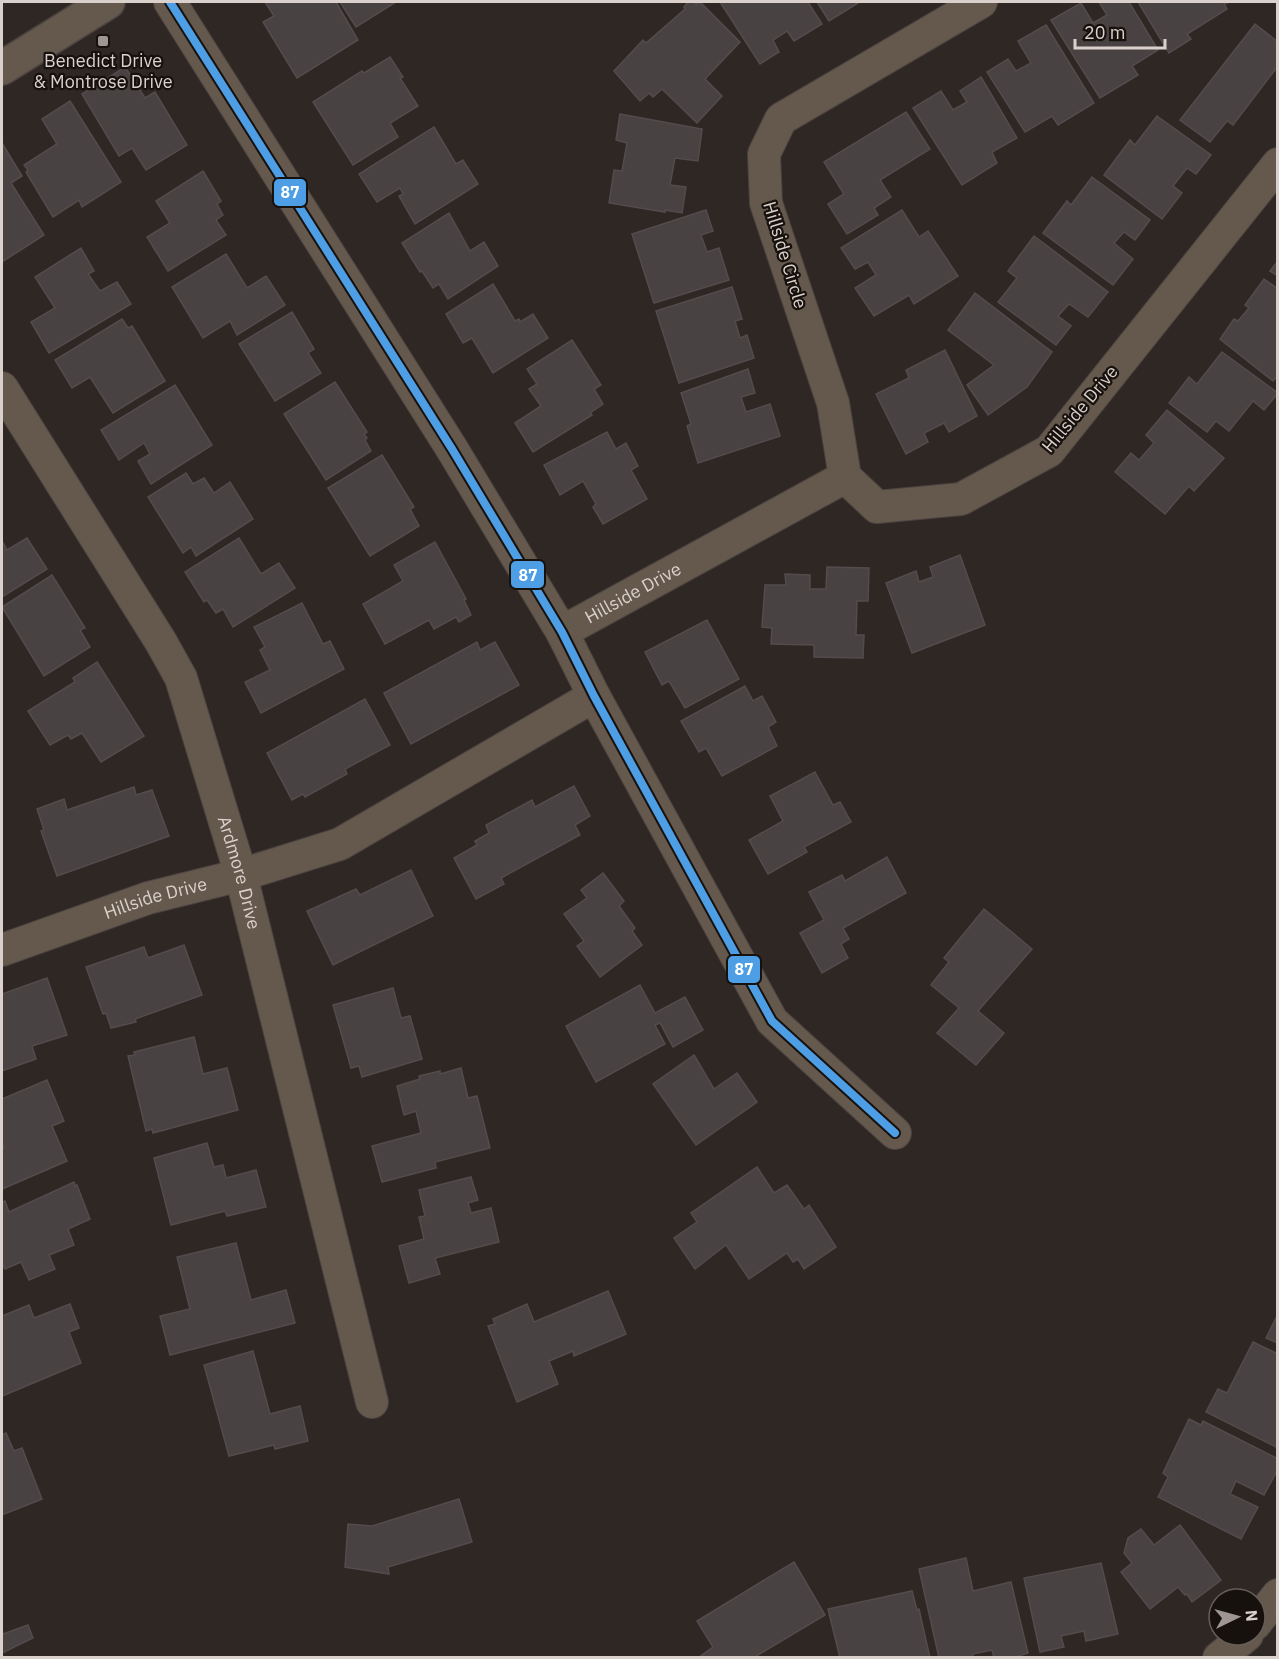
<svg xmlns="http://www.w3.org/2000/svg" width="1279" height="1659" font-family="'IBM Plex Sans',sans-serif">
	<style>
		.building { fill: #484242; stroke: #524c4d; stroke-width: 1.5 }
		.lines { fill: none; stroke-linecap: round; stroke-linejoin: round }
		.minor-casing { stroke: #4a4340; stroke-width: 34 }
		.tertiary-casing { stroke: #4a4340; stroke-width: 36 }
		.minor { stroke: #65584d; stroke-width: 32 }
		.tertiary { stroke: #65584d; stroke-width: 33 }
		.bus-1-casing { stroke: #17110d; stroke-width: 12 }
		.bus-1 { stroke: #4d9ee5; stroke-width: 8 }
		.poi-dot { fill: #9f9691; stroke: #17110d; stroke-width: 2 }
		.labels { text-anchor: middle; stroke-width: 4.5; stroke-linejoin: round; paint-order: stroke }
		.poi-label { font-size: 18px; fill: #dbd1cc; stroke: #17110d }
		.street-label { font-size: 18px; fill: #dbd1cc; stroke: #17110d }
		.line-badge { stroke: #17110d; stroke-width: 2 }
		.badge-label { font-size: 16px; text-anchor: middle; font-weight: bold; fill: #fff }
	</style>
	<rect width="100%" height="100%" fill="#2f2724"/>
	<g class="building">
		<polygon points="265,2 336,2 358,40 297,78 263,22 274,16"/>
		<polygon points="340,2 396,2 356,27"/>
		<polygon points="688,2 694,2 696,4 700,2 740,42 705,79 722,96 697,123 662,89 653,97 649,93 640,101 614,71 643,40 646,43 685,9 684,7"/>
		<polygon points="720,2 808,2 822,24 794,41 787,31 773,40 779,52 760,64"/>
		<polygon points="817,2 857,2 858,3 829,21"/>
		<polygon points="1099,2 1129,2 1158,50 1132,66 1138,75 1100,98 1051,20 1081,3 1093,23 1107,15"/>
		<polygon points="1138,2 1230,2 1224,4 1227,9 1187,34 1191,39 1169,53"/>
		<polygon points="1255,24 1278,42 1278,66 1233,125 1227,121 1210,142 1180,120"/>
		<polygon points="1046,25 1094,103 1058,125 1052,116 1025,132 987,72 1008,59 1016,71 1031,63 1018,41"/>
		<polygon points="390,57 403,77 400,78 418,106 390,123 398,137 353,165 313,102 362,71 364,73"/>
		<polygon points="125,67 145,98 155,92 187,145 146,170 132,148 119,156 82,94"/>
		<polygon points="981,77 1017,138 992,152 997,163 962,185 913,108 941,91 953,110 967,102 960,91"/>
		<polygon points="70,101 121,182 82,207 79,200 53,217 26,172 28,170 24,165 57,144 42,119"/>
		<polygon points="906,112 930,149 880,180 891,197 874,208 878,215 847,234 828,204 844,194 824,162"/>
		<polygon points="620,114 702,129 698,161 675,158 670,185 686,187 682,213 665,210 665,212 609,203 614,170 622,171 627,143 616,140"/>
		<polygon points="1157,116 1211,155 1196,174 1187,168 1173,186 1182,193 1162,219 1104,175 1130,140 1135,145"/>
		<polygon points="434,127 456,164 463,160 478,184 415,224 399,196 403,194 400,188 377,202 359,174"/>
		<polygon points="2,143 22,176 11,183 44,235 2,262"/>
		<polygon points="203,171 221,201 217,204 223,215 216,220 226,235 168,271 147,237 170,223 156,201"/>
		<polygon points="1092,177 1150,220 1135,240 1124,232 1114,243 1133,259 1113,285 1043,233 1067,201 1071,205"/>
		<polygon points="706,210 713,231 701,235 707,252 719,248 729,280 654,303 632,234"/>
		<polygon points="902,210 919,237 928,231 958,276 914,304 909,295 874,316 855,288 876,275 868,262 855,269 841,248"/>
		<polygon points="449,213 470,251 484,242 498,266 448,299 439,284 433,288 422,271 420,272 402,243"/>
		<polygon points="1034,236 1108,292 1088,317 1069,304 1058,316 1071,326 1056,345 998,302 1017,278 1008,271"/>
		<polygon points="81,248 94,271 88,274 100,291 117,282 131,304 49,353 31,322 55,308 35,277"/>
		<polygon points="226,254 247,288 266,276 285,305 237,335 230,321 203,338 172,287"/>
		<polygon points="1278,261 1278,276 1270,271"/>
		<polygon points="1264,279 1278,289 1278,375 1273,381 1220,339 1234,319 1238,321 1249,308 1245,305"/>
		<polygon points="493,284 515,321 519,319 520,322 533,314 548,338 493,373 472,338 463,343 446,314"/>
		<polygon points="732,287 742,319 735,321 740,338 747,335 754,358 679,383 656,311"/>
		<polygon points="975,293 1052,352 1027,387 988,415 967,385 994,365 948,330"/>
		<polygon points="292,312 314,349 308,353 321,373 275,401 239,344"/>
		<polygon points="122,319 128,328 132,326 165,381 113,413 90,377 72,388 55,360"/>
		<polygon points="572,340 601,385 594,389 603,404 590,413 592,415 533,452 515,423 541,406 529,389 537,384 527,369"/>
		<polygon points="945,350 977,416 949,432 944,423 924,433 928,442 906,454 876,394 909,378 906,370"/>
		<polygon points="1222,352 1278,393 1264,410 1253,401 1229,431 1216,421 1207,432 1169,403 1189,377 1197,384"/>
		<polygon points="748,369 755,393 741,397 746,412 770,404 780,436 698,463 687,426 691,424 681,393"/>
		<polygon points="335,382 367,432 364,434 367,438 365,440 371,451 326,480 284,414"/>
		<polygon points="175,385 212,445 151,484 138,461 150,454 144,443 119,460 101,430"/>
		<polygon points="1167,410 1224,458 1194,491 1189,486 1165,514 1115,472 1131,453 1139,460 1154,443 1146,435"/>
		<polygon points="607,432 616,449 626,443 638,466 631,470 647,499 603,524 593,507 596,504 583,481 560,495 544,465"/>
		<polygon points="382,455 414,507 410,509 419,526 370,556 328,488"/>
		<polygon points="186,473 193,484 204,478 214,493 230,482 253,519 196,556 191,547 183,553 148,497"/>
		<polygon points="27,538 47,569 2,597 2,541 7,550"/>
		<polygon points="239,538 261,574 279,563 295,588 233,627 223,609 216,613 207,600 204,602 185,572"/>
		<polygon points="435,542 466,599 464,600 471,615 459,622 456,617 434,629 429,620 385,644 363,604 403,581 394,565"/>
		<polygon points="960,555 985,625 912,653 886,583 916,571 919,582 933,577 930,567"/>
		<polygon points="827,567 869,568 868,601 857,601 856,635 864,635 863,658 814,657 814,645 771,644 772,628 762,627 765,585 786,585 785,574 810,575 810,589 826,589"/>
		<polygon points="52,575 85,628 80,630 90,647 44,676 2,607"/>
		<polygon points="302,603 323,644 330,641 344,669 261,713 245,682 270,670 260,650 265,647 254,627"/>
		<polygon points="707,620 739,679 685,708 669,681 662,685 645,652"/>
		<polygon points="477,642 480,650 495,642 519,685 411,744 384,693"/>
		<polygon points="97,662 144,736 101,762 82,733 71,739 68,735 50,745 28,711 75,682 73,678"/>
		<polygon points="745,686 753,701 762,696 776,722 768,727 777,746 722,776 706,748 699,752 681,721"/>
		<polygon points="365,699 390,745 345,769 347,774 305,797 303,794 292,800 267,753"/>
		<polygon points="815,772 833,805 840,802 851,822 804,847 807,852 768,874 749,840 783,821 770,796"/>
		<polygon points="574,786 590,816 575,825 580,835 501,878 504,884 476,899 454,858 477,845 475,841 489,833 486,825 532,800 535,807"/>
		<polygon points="134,787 136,795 152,790 169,836 57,876 41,831 44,830 37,809 64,799 67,810"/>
		<polygon points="887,857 906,893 843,928 849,939 841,944 848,958 822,973 800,933 824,920 809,892 842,875 845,881"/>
		<polygon points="411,870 433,916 333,965 307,911 356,889 360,895"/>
		<polygon points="603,873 624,901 619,906 635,928 632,931 642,945 600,977 577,946 584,941 564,914 587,898 581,890"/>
		<polygon points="984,909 1032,949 978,1011 1004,1033 976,1065 937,1033 959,1008 931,985 949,962 944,958"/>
		<polygon points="184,945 202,995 135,1019 136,1022 111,1028 106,1013 103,1014 86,967 144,947 148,958"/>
		<polygon points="47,978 67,1035 32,1046 36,1059 2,1071 2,994"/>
		<polygon points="640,985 655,1013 685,997 703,1030 673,1047 660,1023 655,1025 665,1044 596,1082 566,1026"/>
		<polygon points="393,988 401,1018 410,1016 422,1059 362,1077 359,1066 351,1068 333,1005"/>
		<polygon points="194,1037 203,1074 227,1068 238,1110 153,1133 152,1129 146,1131 128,1056 135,1055 134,1052"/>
		<polygon points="694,1055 714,1089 737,1073 757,1102 696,1145 653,1084"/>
		<polygon points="461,1068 468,1098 477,1096 490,1148 435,1162 436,1168 382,1182 372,1146 421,1133 416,1111 404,1115 397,1086 420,1079 419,1076 440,1071 440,1074"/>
		<polygon points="47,1080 64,1121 52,1126 67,1161 2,1189 2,1149 4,1148 2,1143 2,1099"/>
		<polygon points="207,1143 214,1167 223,1165 226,1178 256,1170 266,1207 227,1216 225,1211 171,1225 154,1158"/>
		<polygon points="757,1167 774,1193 787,1185 804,1209 809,1205 836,1247 804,1269 798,1259 793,1262 787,1253 749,1279 726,1245 695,1269 674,1238 697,1222 691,1213"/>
		<polygon points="471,1177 478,1200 468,1203 471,1213 491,1208 499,1242 435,1258 440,1274 409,1283 399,1246 424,1239 419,1217 425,1216 419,1190"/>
		<polygon points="74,1182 75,1186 77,1185 90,1219 68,1229 74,1245 49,1255 55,1269 29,1280 21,1262 5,1269 2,1263 2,1203 5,1201 9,1212"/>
		<polygon points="236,1243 251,1300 286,1290 295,1323 170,1355 160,1316 190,1309 177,1257"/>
		<polygon points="608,1291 626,1334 574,1356 573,1351 549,1361 558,1384 517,1402 488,1326 495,1324 493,1319 527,1304 534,1322"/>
		<polygon points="70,1304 79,1328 69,1332 81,1363 2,1396 2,1316 29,1305 34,1318"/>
		<polygon points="1278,1314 1278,1343 1266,1338"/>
		<polygon points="1253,1342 1278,1354 1278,1448 1206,1412 1218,1389 1227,1393"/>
		<polygon points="253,1351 270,1414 300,1406 308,1441 275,1449 274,1445 229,1456 204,1365"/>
		<polygon points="1189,1419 1201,1425 1203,1421 1278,1459 1278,1469 1264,1495 1236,1481 1230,1494 1258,1507 1241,1539 1158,1497 1168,1477 1163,1473"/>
		<polygon points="6,1433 14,1451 22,1448 42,1499 2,1515 2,1435"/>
		<polygon points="459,1499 472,1542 388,1567 389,1574 345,1567 348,1524 372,1526"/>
		<polygon points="1180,1525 1221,1580 1192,1602 1187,1594 1185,1595 1178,1587 1150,1609 1121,1572 1132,1563 1124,1553 1128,1538 1141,1529 1154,1545"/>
		<polygon points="966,1558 973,1591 1011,1582 1028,1653 1012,1658 994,1658 992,1650 973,1654 973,1658 939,1658 919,1569"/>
		<polygon points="794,1562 825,1615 753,1658 698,1658 713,1647 697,1621"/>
		<polygon points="1101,1563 1118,1634 1086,1641 1084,1631 1061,1636 1064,1647 1040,1652 1024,1578"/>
		<polygon points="912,1591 917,1610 919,1609 930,1658 840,1658 828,1609"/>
		<polygon points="28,1625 33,1638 2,1653 2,1630 3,1634"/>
	</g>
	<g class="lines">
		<defs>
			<g id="minor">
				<polyline points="170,2 452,449 562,632 594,696 772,1021 895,1133"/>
				<path id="s1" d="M2 388 161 642 181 678 241 875 372 1402"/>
				<polyline points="845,477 833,403 766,203 764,154 781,119 981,2"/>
				<path id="s2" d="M562 632 845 477 877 507 961 499 1049 451 1278 164"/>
				<path id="s3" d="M2 950 148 898 241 875 340 844 594 696"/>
				<polyline points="1255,1624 1278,1595"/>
				<polyline points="1219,1658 1247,1635"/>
			</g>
			<polyline id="tertiary" points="2,68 108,2"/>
		</defs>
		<use href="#minor" class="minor-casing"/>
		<use href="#tertiary" class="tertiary-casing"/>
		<use href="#minor" class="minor"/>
		<use href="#tertiary" class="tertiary"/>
		<defs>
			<polyline id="bus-1" points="170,2 452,449 562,632 594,696 772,1021 895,1133"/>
		</defs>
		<use href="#bus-1" class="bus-1-casing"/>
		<use href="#bus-1" class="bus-1"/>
	</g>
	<rect class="poi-dot" x="97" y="35" width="12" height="12" rx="3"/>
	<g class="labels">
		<g class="poi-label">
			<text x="103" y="67">Benedict Drive<tspan x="103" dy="21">&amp; Montrose Drive</tspan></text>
		</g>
		<g class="street-label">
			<text transform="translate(785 255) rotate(73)" y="6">Hillside Circle</text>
			<text transform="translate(1080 409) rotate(-50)" y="6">Hillside Drive</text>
			<text dy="6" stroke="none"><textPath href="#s2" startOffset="81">Hillside Drive</textPath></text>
			<text dy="6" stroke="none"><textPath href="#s1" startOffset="544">Ardmore Drive</textPath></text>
			<text dy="6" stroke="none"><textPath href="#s3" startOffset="162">Hillside Drive</textPath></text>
		</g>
	</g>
	<g class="line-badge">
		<rect x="273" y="178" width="34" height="29" rx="6" fill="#4d9ee5"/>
		<rect x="510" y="560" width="35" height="29" rx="6" fill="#4d9ee5"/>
		<rect x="727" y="955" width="34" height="29" rx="6" fill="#4d9ee5"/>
	</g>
	<g class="badge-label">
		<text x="290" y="198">87</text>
		<text x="528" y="581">87</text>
		<text x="744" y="975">87</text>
	</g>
	<rect width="1279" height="1659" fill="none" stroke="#dbd1cc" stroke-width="6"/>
	<g transform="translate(1237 1617) rotate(85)"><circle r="28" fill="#17110d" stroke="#655e59" stroke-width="1.5"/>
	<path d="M0-4.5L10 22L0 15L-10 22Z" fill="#9f9691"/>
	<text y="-9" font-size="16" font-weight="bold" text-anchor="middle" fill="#dbd1cc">N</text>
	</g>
	<path d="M1075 39v9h90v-9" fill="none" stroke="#dbd1cc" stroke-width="3"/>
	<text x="1084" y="39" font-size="18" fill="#dbd1cc" stroke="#17110d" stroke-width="4.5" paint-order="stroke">20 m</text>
</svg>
